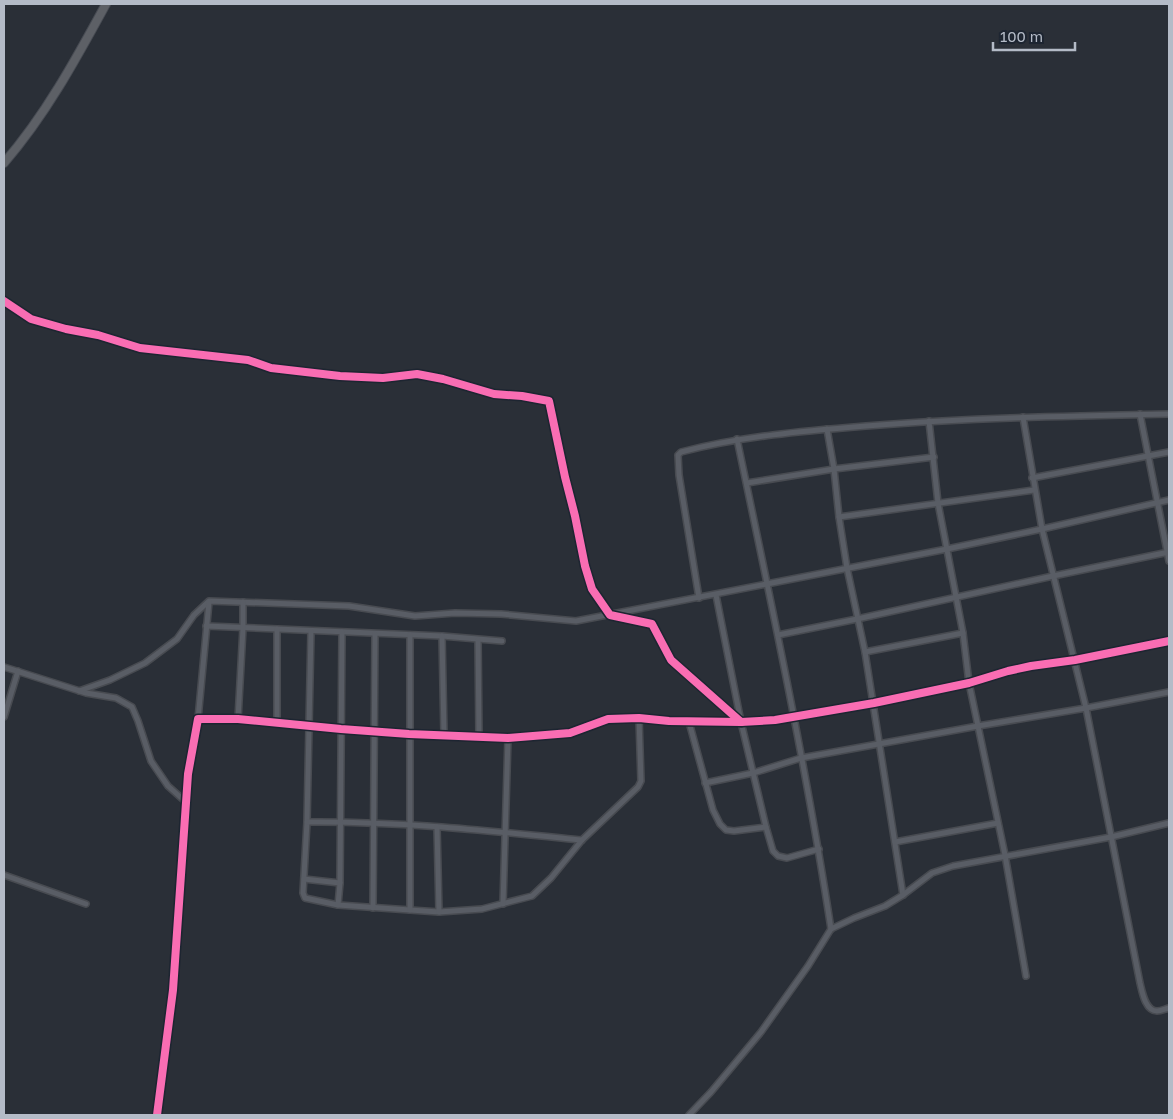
<svg xmlns="http://www.w3.org/2000/svg" width="1173" height="1119" font-family="'Golos Text',sans-serif">
	<style>
		.lines { fill: none; stroke-linecap: round; stroke-linejoin: round }
		.minor-casing { stroke: #484b51; stroke-width: 8 }
		.trunk-casing { stroke: #474b53; stroke-width: 10 }
		.minor { stroke: #595d65; stroke-width: 5 }
		.trunk { stroke: #5d6066; stroke-width: 8 }
		.cycleway-casing { stroke: #1d2531; stroke-width: 11 }
		.cycleway { stroke: #f96db3; stroke-width: 8 }
	</style>
	<rect width="100%" height="100%" fill="#2a2f37"/>
	<g class="lines">
		<defs>
			<g id="minor">
				<polyline points="4,301 31,319 66,329 98,335 140,348 248,360 271,368 340,376 383,378 417,374 443,379 494,394 522,396 549,401 565,477 575,516 585,566 592,589 610,615 652,624 671,660 741,722 775,720 874,703 969,683 1008,671 1031,666 1075,660 1169,641"/>
				<polyline points="1140,414 1169,561"/>
				<path d="M1023 417 1042 529 1086 708 1140 983C1142 991 1145 1011 1157 1011 1161 1011 1165 1009 1169 1008"/>
				<polyline points="929,421 938,503 963,633 969,683 1005,855 1026,976"/>
				<polyline points="827,429 834,469 839,517 847,568 865,652 903,895"/>
				<path d="M737 439C771 602 806 765 831 929"/>
				<polyline points="1032,478 1169,452"/>
				<polyline points="747,483 834,469 934,457"/>
				<polyline points="839,517 1034,490"/>
				<polyline points="716,595 741,722 766,827 773,851 778,856 787,858 819,849"/>
				<path d="M699 598 679 475 678 455 681 452C742 436 804 431 866 426 967 418 1068 416 1169 414"/>
				<polyline points="206,626 442,636 502,641"/>
				<polyline points="311,631 307,822 303,893 305,898 338,905 439,912 482,909 532,896 551,878 582,840 638,787 641,781 639,718"/>
				<polyline points="410,635 410,910"/>
				<polyline points="778,635 857,619 1053,576 1169,552"/>
				<polyline points="442,636 444,735"/>
				<polyline points="478,640 479,737"/>
				<polyline points="865,652 963,633"/>
				<polyline points="4,667 86,693 116,698 132,707 138,721 151,761 168,786 187,803"/>
				<polyline points="79,691 110,680 145,663 177,639 194,615 209,601 349,606 415,616 455,613 501,614 576,621 947,549 1042,529 1169,500"/>
				<polyline points="4,717 18,671"/>
				<polyline points="198,719 209,602"/>
				<polyline points="238,719 243,628 243,602"/>
				<polyline points="689,722 713,810 720,824 726,830 734,831 766,827"/>
				<polyline points="277,723 277,629"/>
				<polyline points="705,783 753,773 801,758 978,726 1086,708 1169,692"/>
				<path d="M307 822C399 821 491 831 582 840"/>
				<polyline points="437,827 439,912"/>
				<polyline points="895,842 998,823"/>
				<polyline points="4,875 86,904"/>
				<polyline points="304,879 340,883"/>
				<polyline points="503,904 508,738"/>
				<polyline points="338,905 340,883 342,632"/>
				<polyline points="373,908 375,634"/>
				<polyline points="157,1115 173,990 188,774 198,719 238,719 341,729 409,734 508,738 570,733 608,719 639,718 669,721 741,722"/>
				<polyline points="689,1115 711,1092 761,1032 808,966 831,929 854,918 885,906 903,895 932,873 953,866 1111,837 1169,823"/>
			</g>
			<path id="trunk" d="M4 163C45 116 76 59 106 4"/>
		</defs>
		<use href="#minor" class="minor-casing"/>
		<use href="#trunk" class="trunk-casing"/>
		<use href="#minor" class="minor"/>
		<use href="#trunk" class="trunk"/>
		<defs>
			<g id="cycleway">
				<polyline points="4,301 31,319 66,329 98,335 140,348 248,360 271,368 340,376 383,378 417,374 443,379 494,394 522,396 549,401 565,477 575,516 585,566 592,589 610,615 652,624 671,660 741,722 775,720 874,703 969,683 1008,671 1031,666 1075,660 1169,641"/>
				<polyline points="157,1115 173,990 188,774 198,719 238,719 341,729 409,734 508,738 570,733 608,719 639,718 669,721 741,722"/>
			</g>
		</defs>
		<use href="#cycleway" class="cycleway-casing"/>
		<use href="#cycleway" class="cycleway"/>
	</g>
	<rect width="1173" height="1119" fill="none" stroke="#b4bbc7" stroke-width="10"/>
	<path d="M993 42v8h82v-8" fill="none" stroke="#b4bbc7" stroke-width="2.5"/>
	<text x="1000" y="42" font-size="15" fill="#b4bbc7" stroke="#1d2531" stroke-width="4" paint-order="stroke">100 m</text>
</svg>
